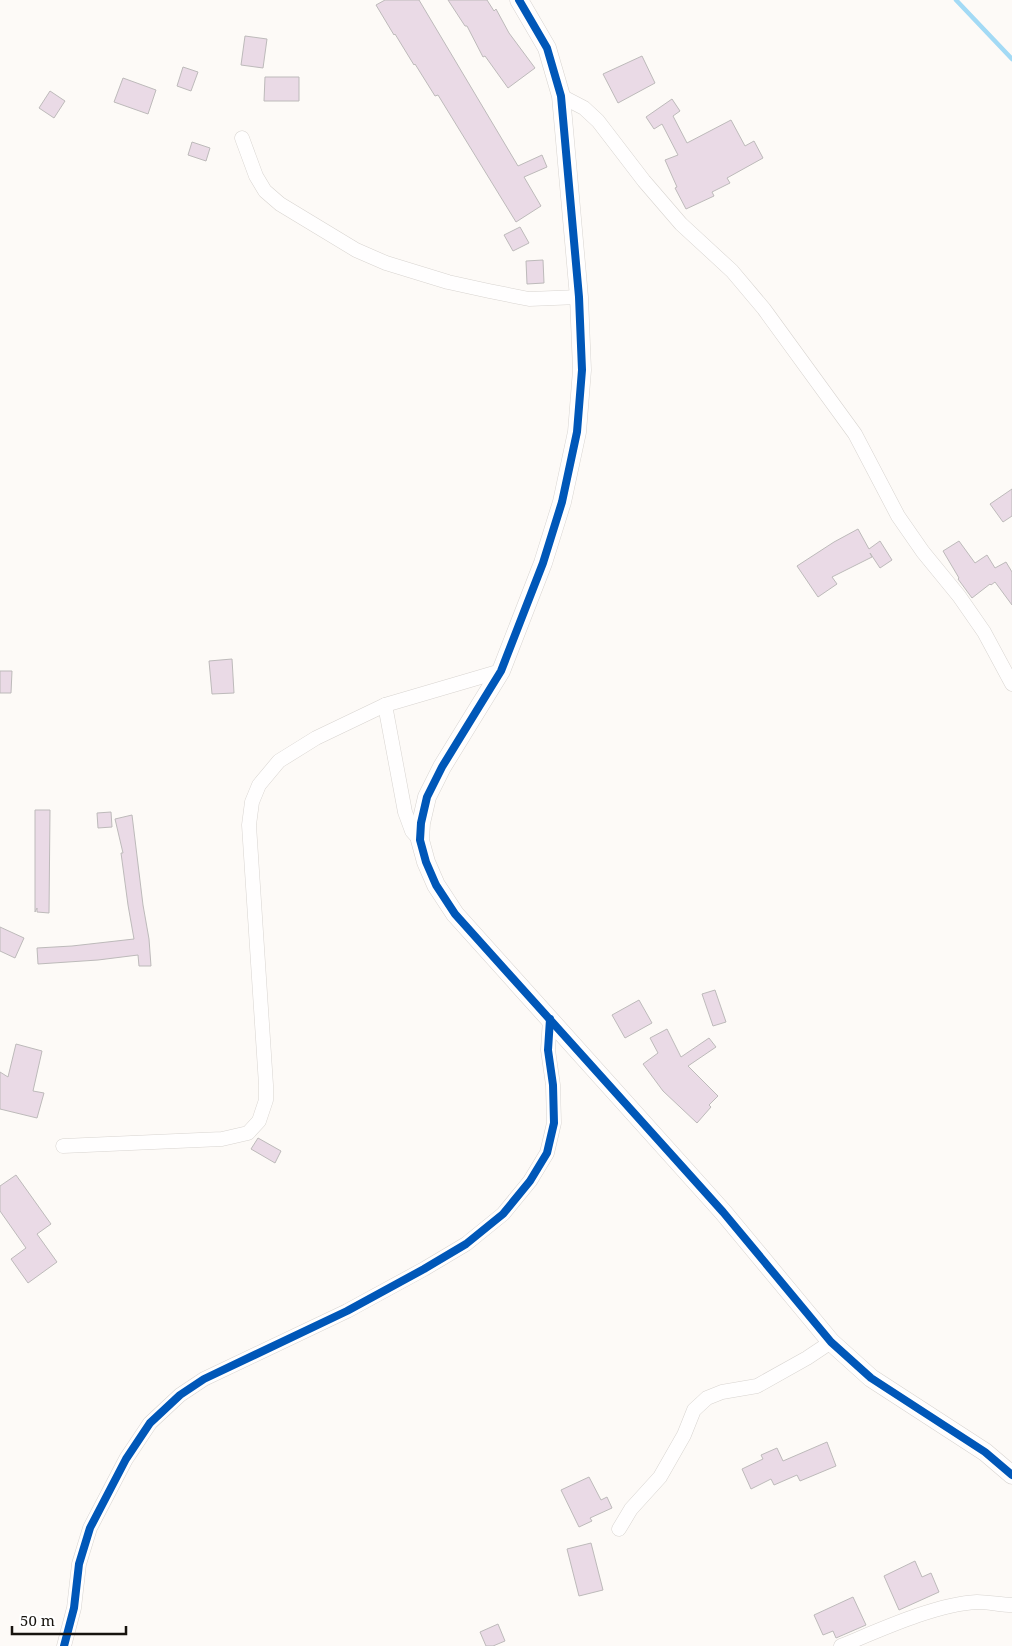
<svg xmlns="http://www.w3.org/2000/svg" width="1012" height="1646" font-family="'Noto Serif',serif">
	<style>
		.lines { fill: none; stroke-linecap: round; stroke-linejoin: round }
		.stream { stroke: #a3daf5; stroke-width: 4.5 }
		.building { fill: #eadae6; stroke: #bdbaba }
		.minor-casing { stroke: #d8d4d0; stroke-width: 15 }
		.tertiary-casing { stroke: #d8d4d0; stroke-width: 19 }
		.minor { stroke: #fffefe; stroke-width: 14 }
		.tertiary { stroke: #fffefe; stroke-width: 18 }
		.cycleway-casing { stroke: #fff; stroke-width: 11 }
		.cycleway { stroke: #0057b8; stroke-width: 8 }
	</style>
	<rect width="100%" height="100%" fill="#fdfaf7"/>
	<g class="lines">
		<polyline class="stream" points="956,0 1012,59"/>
	</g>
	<g class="building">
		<polygon points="385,0 419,0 518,166 542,155 547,167 524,177 541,206 516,222 438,95 435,96 415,64 414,65 395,34 394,35 376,5"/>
		<polygon points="448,0 487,0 494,11 496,9 509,33 535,68 508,88 485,56 483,57 467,26 465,26"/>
		<polygon points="245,36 267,39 263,68 241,65"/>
		<polygon points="642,56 655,83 618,103 603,74"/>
		<polygon points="183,67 198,72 191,91 177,86"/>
		<polygon points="265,77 299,77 299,101 264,101"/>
		<polygon points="123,78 156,90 148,114 114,102"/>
		<polygon points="50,91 65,101 54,118 39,108"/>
		<polygon points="672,99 680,111 673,116 687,143 731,120 745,146 754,141 763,158 727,178 730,183 712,192 714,196 686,209 675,188 677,187 665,160 678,155 662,124 654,129 646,117"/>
		<polygon points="192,142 210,148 206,161 188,155"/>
		<polygon points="520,227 529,243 513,251 504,235"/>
		<polygon points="543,260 544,283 527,284 526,261"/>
		<polygon points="1012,489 1012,516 1003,522 990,504"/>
		<polygon points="858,529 869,549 880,541 892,560 880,568 870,553 872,557 832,577 837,584 818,597 797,566 834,542"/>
		<polygon points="959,541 975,563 987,555 995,568 1006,562 1012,572 1012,605 995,582 991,585 990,584 972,598 958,579 959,578 943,551"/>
		<polygon points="232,659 234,693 212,694 209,661"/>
		<polygon points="0,671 12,671 11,693 0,693"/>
		<polygon points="35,810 50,810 49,913 37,912 37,908 35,912"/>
		<polygon points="111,812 112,827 98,828 97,813"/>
		<polygon points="132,815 143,905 149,939 151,966 139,966 138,955 98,960 38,964 37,948 72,946 134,939 128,905 121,853 123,853 115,819"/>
		<polygon points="0,927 24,938 15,958 0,951"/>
		<polygon points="715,990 726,1022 713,1026 702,994"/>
		<polygon points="639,1000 652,1023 625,1038 612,1015"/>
		<polygon points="667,1029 681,1057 709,1038 716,1047 688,1066 718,1096 709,1105 711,1107 697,1123 663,1091 643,1064 658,1053 650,1038"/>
		<polygon points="16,1044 42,1051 33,1091 44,1093 37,1118 0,1109 0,1072 8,1077"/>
		<polygon points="258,1138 281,1151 275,1163 251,1149"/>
		<polygon points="16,1175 51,1224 37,1234 57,1262 28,1283 11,1259 26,1248 0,1211 0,1186"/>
		<polygon points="827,1442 836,1466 800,1481 797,1475 774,1485 771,1479 751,1489 742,1469 763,1459 761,1455 777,1448 783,1461"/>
		<polygon points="589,1477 601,1500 607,1497 612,1508 590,1518 592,1521 579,1527 561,1490"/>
		<polygon points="591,1543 603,1590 579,1596 567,1549"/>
		<polygon points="915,1561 922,1577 931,1573 939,1592 899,1610 884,1576"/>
		<polygon points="853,1597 866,1625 836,1638 833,1631 823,1635 814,1615"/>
		<polygon points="498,1624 505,1641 493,1646 486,1646 480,1632"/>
	</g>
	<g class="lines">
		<defs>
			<g id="minor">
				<polyline points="561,96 584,108 598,121 644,181 681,224 732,271 764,309 855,434 898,516 923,552 959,596 984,632 1012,684"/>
				<polyline points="242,138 256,176 265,191 280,204 356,250 386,263 448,282 489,291 529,299 579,297"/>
				<polyline points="385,705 405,812 412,831 420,840"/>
				<polyline points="63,1146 222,1139 248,1133 259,1121 266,1100 266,1085 249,825 252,802 259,785 279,761 316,738 385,705 501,671"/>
				<polyline points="619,1529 631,1509 660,1477 684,1435 694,1410 707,1398 722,1392 757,1386 807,1358 831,1342"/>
				<polyline points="64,1646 74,1608 79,1564 90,1528 126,1459 150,1423 180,1395 204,1379 347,1311 424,1269 466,1244 503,1214 530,1181 547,1153 554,1123 553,1085 548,1050 550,1019"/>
				<path d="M841 1646C880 1630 936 1604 977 1602 989 1602 1001 1605 1012 1605"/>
			</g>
			<polyline id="tertiary" points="519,0 547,48 561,96 579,297 582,370 577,432 562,502 543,563 501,671 442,767 427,797 421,823 420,840 426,862 436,885 455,914 723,1212 831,1342 871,1378 985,1452 1012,1475"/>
		</defs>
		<use href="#minor" class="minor-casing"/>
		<use href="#tertiary" class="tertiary-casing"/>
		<use href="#minor" class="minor"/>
		<use href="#tertiary" class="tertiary"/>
		<defs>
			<g id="cycleway">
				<polyline points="519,0 547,48 561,96 579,297 582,370 577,432 562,502 543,563 501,671 442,767 427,797 421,823 420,840 426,862 436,885 455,914 723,1212 831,1342 871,1378 985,1452 1012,1475"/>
				<polyline points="64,1646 74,1608 79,1564 90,1528 126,1459 150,1423 180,1395 204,1379 347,1311 424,1269 466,1244 503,1214 530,1181 547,1153 554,1123 553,1085 548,1050 550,1019"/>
			</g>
		</defs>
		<use href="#cycleway" class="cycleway-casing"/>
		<use href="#cycleway" class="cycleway"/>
	</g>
	<path d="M12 1626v8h114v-8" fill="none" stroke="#17130e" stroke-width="2.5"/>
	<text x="20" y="1626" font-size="15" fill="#17130e" stroke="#ffffff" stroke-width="4" paint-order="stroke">50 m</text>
</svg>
